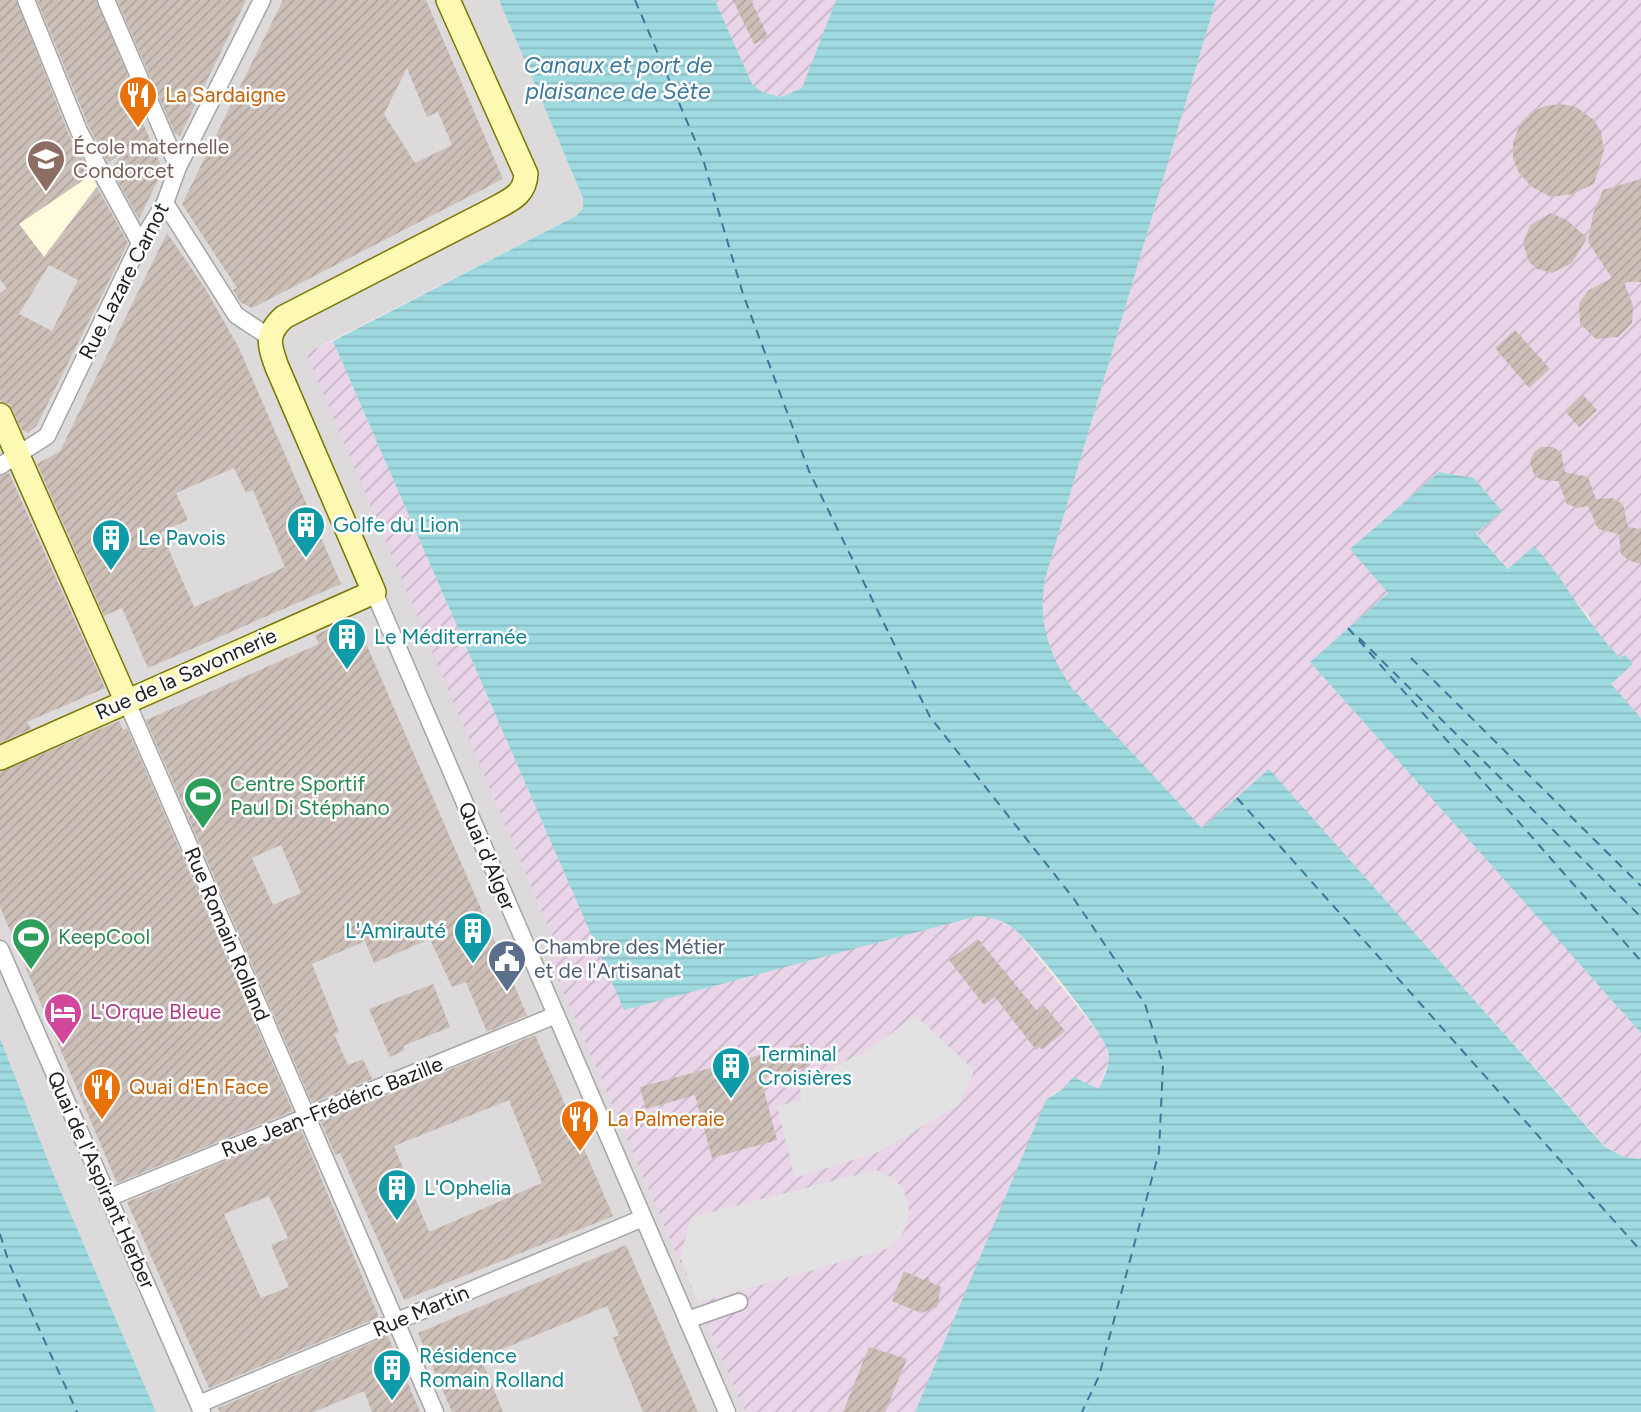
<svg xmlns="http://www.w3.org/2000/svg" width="1641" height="1412" font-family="Figtree,sans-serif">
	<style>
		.residential { fill: #dcdadb }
		.industrial { fill: url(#industrial-furrows) }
		.education { fill: #fffbdc }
		.parking { fill: #e2e2e2 }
		.water { fill: url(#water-rules) }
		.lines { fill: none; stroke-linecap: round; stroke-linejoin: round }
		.ferry { stroke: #3b789c; stroke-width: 2; stroke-dasharray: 9 7; stroke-linecap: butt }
		.building { fill: url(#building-hatch); fill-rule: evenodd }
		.minor-casing { stroke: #a5a5a5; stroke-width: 19 }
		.secondary-casing { stroke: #797700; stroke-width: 26 }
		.minor { stroke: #fff; stroke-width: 16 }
		.secondary { stroke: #fef9b2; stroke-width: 23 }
		.labels { text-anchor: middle; stroke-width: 5; stroke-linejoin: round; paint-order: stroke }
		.food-label { font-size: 21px; fill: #c56008; stroke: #fff; text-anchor: start }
		.education-label { font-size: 21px; fill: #785e54; stroke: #fff; text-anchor: start }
		.street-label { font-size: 21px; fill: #1e1e1e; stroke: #fff }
		.culture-label { font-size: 21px; fill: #0d838f; stroke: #fff; text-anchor: start }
		.leisure-label { font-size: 21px; fill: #27864d; stroke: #fff; text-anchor: start }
		.service-label { font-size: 21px; fill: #4e5e75; stroke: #fff; text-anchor: start }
		.hotel-label { font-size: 21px; fill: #b23c85; stroke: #fff; text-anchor: start }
		.water-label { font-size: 23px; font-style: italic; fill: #3b789c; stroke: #fff }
	</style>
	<defs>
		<pattern id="industrial-furrows" width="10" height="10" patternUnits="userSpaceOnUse" patternTransform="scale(1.75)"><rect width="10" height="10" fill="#e9d4e8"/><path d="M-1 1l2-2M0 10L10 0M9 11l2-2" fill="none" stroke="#c7b6c7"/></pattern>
		<pattern id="water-rules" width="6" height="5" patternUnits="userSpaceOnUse" patternTransform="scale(1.75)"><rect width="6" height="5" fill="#9fdae1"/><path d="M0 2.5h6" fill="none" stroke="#88bbc1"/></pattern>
		<pattern id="building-hatch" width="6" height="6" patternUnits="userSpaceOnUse" patternTransform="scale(1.75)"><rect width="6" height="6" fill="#ccbfb8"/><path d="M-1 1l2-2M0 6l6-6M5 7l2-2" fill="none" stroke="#afa49e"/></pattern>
	</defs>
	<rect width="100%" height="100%" fill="#f0eae3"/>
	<polygon class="residential" points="0,0 499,0 583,198 583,208 576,216 307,353 559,952 551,964 745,1412 156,1412 50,1166 0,1038"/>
	<g class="industrial">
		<polygon points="715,0 836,0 802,88 781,97 762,92 752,84"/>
		<polygon points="1216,0 1641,0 1641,718 1610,684 1633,664 1620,658 1607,644 1593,628 1589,616 1562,585 1509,569 1476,532 1502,511 1474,478 1439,472 1350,549 1388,593 1310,662 1641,1033 1641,1159 1624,1157 1606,1147 1269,770 1202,828 1072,688 1055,663 1047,643 1041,601 1045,579"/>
		<polygon points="333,341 624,1010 978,916 991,917 1016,930 1104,1040 1109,1059 1099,1089 1064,1088 1053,1093 915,1412 745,1412 551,964 559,952 306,353"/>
	</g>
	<polygon class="education" points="72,139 97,186 44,257 0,199 0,187"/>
	<g class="parking">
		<polygon points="915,1015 972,1068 973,1074 959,1105 879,1152 795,1178 777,1106 802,1100 799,1084 872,1048"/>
		<polygon points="876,1170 893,1178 903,1188 909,1207 908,1222 901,1236 890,1248 698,1303 680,1256 692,1217"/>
	</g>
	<g class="water">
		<path d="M499 0H715L752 84 762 92 781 97 802 88 836 0H1216L1045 579C1038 622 1048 653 1072 688L1202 828 1269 769 1605 1147 1624 1157 1641 1159V1412H915L1046 1100 1064 1088 1073 1077 1099 1089C1103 1078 1111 1065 1108 1052 1105 1034 1030 941 1013 928 1002 920 991 917 978 916L624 1010 333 341 576 216 583 208V198Z"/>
		<path d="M1439 472 1474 478 1502 511 1476 533 1508 569 1534 546C1566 581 1585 621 1620 658L1625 655 1633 664 1611 684 1641 718V1033L1310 662 1388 593 1350 549Z"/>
		<polygon points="0,1038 50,1166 156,1412 0,1412"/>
	</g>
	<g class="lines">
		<g class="ferry">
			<polyline points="635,0 703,159 743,294 809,471 930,717 1074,899 1145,1004 1163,1064 1159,1152 1099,1376 1082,1412"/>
			<polyline points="1348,628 1641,961"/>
			<polyline points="1359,638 1641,917"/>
			<polyline points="1411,658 1641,886"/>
			<polyline points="1237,798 1641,1251"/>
			<polyline points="0,1234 9,1263 77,1412"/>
		</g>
	</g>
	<g class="building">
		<path d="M0 0H16L69 135 91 175 19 224 44 257 97 187 128 243 37 425 28 433 22 430 9 404 0 401V294L7 288 0 280ZM49 265 78 280 52 331 19 314Z"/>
		<polygon points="37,0 96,0 146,119 140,116 163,170 139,219 111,169 124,151 108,163 89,127"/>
		<polygon points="117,0 246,0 180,136 175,134"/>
		<path d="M283 0H426L503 179 252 308 240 302 233 290 237 288 182 204ZM407 68 427 117 438 112 452 145 415 163 384 114Z"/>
		<polygon points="733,0 751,0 768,37 754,44"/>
		<polygon points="1561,104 1576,107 1594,120 1601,132 1604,150 1594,184 1572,194 1551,197 1532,187 1519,173 1513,158 1513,142 1520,125 1531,113 1545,106"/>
		<polygon points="1641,179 1641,282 1624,282 1633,306 1632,323 1618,337 1596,339 1580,324 1579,303 1589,290 1612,278 1588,242 1593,214 1603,190"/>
		<polygon points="1551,213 1568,221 1587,238 1572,263 1552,273 1537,269 1529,262 1523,243 1530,225"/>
		<path d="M167 233 205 288 239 348 341 584 148 668 122 608 104 616 37 464 60 451ZM234 468 246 493 253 490 285 567 194 607 161 532 188 520 176 493Z"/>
		<polygon points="1515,330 1550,369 1529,388 1495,348"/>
		<polygon points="1583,395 1597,410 1579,427 1565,411"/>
		<polygon points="1541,447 1553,447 1561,452 1565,472 1588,477 1596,499 1612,498 1623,504 1628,527 1641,529 1641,564 1630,561 1621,554 1619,534 1598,529 1588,506 1578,508 1567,504 1558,481 1542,480 1534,475 1530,461 1534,452"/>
		<polygon points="9,473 105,688 27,722 31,729 0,743 0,476"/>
		<path d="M355 618 527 1015 487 1032 466 982 452 987 430 939 374 963 365 941 312 964 339 1032 334 1034 348 1065 363 1059 372 1079 312 1103 146 720 319 644 315 635ZM281 845 301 893 273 905 252 858Z"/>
		<polygon points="119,721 123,730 127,728 293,1111 117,1183 0,907 0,772"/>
		<polygon points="978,939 1037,1011 1044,1005 1065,1031 1042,1050 1040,1047 1036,1050 995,997 984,1005 949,960"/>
		<polygon points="433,984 450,1027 403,1046 405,1050 390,1057 369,1009"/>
		<path d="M535 1035 613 1216 404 1300 340 1153 335 1155 321 1122ZM509 1100 542 1183 429 1232 394 1146Z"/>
		<polygon points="804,1043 810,1066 761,1079 777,1140 712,1158 695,1095 646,1109 640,1087"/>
		<path d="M301 1130 379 1317 209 1388 127 1202ZM269 1196 288 1238 271 1245 289 1287 261 1298 224 1214Z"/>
		<polygon points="626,1245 698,1412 643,1412 613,1338 619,1335 607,1306 481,1358 503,1412 452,1412 418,1333"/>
		<polygon points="904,1271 924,1280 928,1277 930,1282 941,1287 937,1307 921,1313 892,1301"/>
		<polygon points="388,1336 420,1412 372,1412 364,1391 314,1412 220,1412 218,1408"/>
		<polygon points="869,1347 907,1359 885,1412 843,1412"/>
	</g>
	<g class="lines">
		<defs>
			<g id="minor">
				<polyline points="26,0 79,131 140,243"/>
				<polyline points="106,0 178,167"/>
				<polyline points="165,203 236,315 269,337"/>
				<polyline points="0,466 47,436 140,243 165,203 178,167 262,0"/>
				<polyline points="374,592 727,1412"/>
				<polyline points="126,700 435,1412"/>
				<polyline points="0,949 202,1412"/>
				<polyline points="108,1198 556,1015"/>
				<polyline points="687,1320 739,1302"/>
				<polyline points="199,1404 643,1218"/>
			</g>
			<g id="secondary">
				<polyline points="0,415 126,700"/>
				<path d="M0 758 374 592 277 367C269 345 265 334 284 317L494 209C510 200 525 195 526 174L448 0"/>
			</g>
		</defs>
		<use href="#minor" class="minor-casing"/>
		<use href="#secondary" class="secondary-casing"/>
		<use href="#minor" class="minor"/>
		<use href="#secondary" class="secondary"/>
	</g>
	<defs>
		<symbol id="restaurant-pin" viewBox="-11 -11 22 30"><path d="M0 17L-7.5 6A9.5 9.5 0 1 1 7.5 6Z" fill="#e8710a" stroke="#fff"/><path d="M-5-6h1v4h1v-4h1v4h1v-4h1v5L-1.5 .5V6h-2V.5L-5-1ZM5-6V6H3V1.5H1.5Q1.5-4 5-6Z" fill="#fff"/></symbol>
		<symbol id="school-pin" viewBox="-11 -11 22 30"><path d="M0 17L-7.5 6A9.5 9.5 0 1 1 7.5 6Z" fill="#8d6e63" stroke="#fff"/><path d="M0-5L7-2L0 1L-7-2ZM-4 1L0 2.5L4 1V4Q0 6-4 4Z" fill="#fff"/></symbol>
		<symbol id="building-pin" viewBox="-11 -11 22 30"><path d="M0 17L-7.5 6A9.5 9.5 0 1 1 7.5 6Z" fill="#0f9aa8" stroke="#fff"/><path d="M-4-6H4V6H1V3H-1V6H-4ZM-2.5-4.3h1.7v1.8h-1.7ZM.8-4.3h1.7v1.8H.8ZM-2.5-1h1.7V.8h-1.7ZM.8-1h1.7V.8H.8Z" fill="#fff"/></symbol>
		<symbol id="stadium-pin" viewBox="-11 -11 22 30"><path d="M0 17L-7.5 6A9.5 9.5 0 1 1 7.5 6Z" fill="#2e9e5b" stroke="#fff"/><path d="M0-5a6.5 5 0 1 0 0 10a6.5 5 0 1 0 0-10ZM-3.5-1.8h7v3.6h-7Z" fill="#fff"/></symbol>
		<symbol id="civic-pin" viewBox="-11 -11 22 30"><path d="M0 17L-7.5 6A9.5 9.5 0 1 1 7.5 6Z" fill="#5c6f8a" stroke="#fff"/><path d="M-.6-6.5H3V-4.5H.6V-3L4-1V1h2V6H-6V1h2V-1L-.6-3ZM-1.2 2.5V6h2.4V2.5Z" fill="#fff"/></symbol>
		<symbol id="hotel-pin" viewBox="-11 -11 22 30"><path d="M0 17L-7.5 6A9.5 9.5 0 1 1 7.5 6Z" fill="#d1479c" stroke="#fff"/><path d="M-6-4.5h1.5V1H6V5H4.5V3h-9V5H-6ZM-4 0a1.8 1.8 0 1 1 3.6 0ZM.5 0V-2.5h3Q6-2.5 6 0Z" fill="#fff"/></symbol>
	</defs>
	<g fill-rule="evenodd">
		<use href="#restaurant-pin" x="116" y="73" width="44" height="60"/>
		<use href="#school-pin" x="24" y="137" width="44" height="60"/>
		<use href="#building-pin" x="284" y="503" width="44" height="60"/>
		<use href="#building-pin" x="89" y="516" width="44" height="60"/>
		<use href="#building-pin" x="325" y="615" width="44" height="60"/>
		<use href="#stadium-pin" x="181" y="774" width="44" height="60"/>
		<use href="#building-pin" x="451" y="909" width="44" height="60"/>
		<use href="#stadium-pin" x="9" y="915" width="44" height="60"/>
		<use href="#civic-pin" x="485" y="937" width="44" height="60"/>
		<use href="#hotel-pin" x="41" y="990" width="44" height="60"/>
		<use href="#building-pin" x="709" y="1044" width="44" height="60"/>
		<use href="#restaurant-pin" x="80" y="1065" width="44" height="60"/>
		<use href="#restaurant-pin" x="558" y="1097" width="44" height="60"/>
		<use href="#building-pin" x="375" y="1166" width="44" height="60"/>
		<use href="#building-pin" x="370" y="1346" width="44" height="60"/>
	</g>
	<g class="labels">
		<g class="food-label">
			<text x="165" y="102">La Sardaigne</text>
			<text x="129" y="1094">Quai d'En Face</text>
			<text x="607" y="1126">La Palmeraie</text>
		</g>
		<g class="education-label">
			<text x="73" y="154">École maternelle<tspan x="73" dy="24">Condorcet</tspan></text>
		</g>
		<g class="street-label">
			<text transform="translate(124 281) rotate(-63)" y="7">Rue Lazare Carnot</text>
			<text transform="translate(186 674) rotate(-24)" y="7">Rue de la Savonnerie</text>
			<text transform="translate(487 856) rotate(67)" y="7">Quai d'Alger</text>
			<text transform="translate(227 934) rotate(67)" y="7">Rue Romain Rolland</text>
			<text transform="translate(332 1107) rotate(-22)" y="7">Rue Jean-Frédéric Bazille</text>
			<text transform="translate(101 1180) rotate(66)" y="7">Quai de l'Aspirant Herber</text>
			<text transform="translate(421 1311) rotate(-23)" y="7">Rue Martin</text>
		</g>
		<g class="culture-label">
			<text x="333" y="532">Golfe du Lion</text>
			<text x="138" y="545">Le Pavois</text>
			<text x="374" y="644">Le Méditerranée</text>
			<text x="446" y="938" text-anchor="end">L'Amirauté</text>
			<text x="758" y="1061">Terminal<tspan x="758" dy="24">Croisières</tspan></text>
			<text x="424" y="1195">L'Ophelia</text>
			<text x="419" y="1363">Résidence<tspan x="419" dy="24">Romain Rolland</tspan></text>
		</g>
		<g class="leisure-label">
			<text x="230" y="791">Centre Sportif<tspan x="230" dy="24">Paul Di Stéphano</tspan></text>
			<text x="58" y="944">KeepCool</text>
		</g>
		<g class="service-label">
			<text x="534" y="954">Chambre des Métier<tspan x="534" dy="24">et de l'Artisanat</tspan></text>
		</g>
		<g class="hotel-label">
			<text x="90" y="1019">L'Orque Bleue</text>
		</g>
		<g class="water-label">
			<text x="618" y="73">Canaux et port de<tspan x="618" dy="26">plaisance de Sète</tspan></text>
		</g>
	</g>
</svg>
